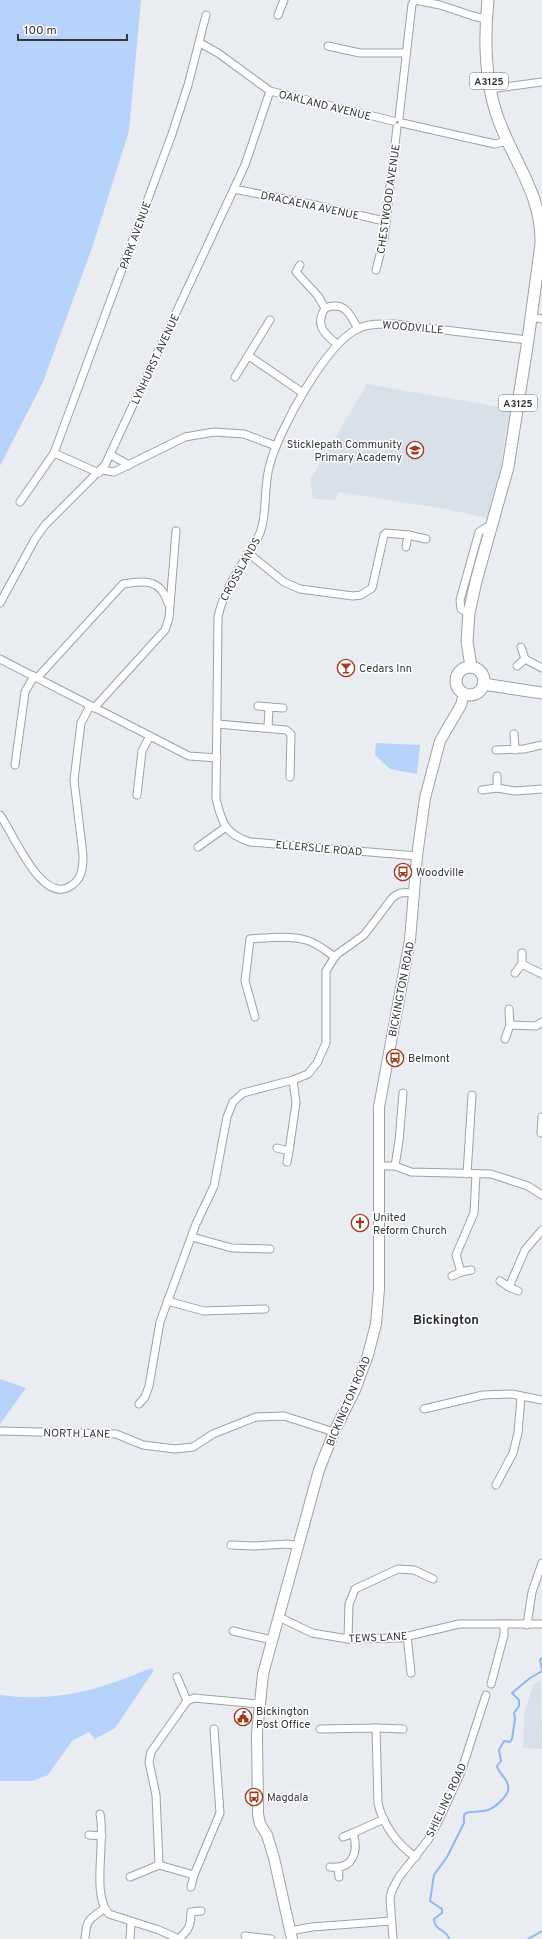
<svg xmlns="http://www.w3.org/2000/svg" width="542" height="1939" font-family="Overpass,sans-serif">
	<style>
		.built { fill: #d8e0ea }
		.green { fill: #b7d2fa }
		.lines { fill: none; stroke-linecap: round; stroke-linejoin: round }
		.stream { stroke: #8fb6ed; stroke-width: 2 }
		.minor-casing { stroke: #9da1a5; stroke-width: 9 }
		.secondary-casing { stroke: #9da1a5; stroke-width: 12 }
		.primary-casing { stroke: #9da1a5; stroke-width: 13 }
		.minor { stroke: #fff; stroke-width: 7 }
		.secondary { stroke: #fff; stroke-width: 10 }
		.primary { stroke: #fff; stroke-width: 11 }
		.labels { text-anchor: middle; stroke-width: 3; stroke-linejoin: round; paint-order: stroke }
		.shield { fill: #fff; stroke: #727274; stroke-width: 1 }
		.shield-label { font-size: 10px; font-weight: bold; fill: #353638 }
		.street-label { font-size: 11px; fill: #353638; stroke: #fff }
		.poi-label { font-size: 11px; fill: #353638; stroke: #fff; text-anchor: start }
		.quarter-label { font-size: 13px; font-weight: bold; fill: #292b2f; stroke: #fff }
	</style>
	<rect width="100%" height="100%" fill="#e9edf2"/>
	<g class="built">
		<polygon points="367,384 511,409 505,434 501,466 487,518 446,509 338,492 336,500 313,499 310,480"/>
		<polygon points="541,1680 542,1749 523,1748 524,1715 533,1685"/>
	</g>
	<g class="green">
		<polygon points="0,0 141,0 129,131 93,245 43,382 0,466"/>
		<polygon points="376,743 420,745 417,774 390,769 375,755"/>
		<polygon points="0,1379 26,1388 0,1424"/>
		<path d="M151 1668 154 1670 115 1728 95 1739 89 1732 72 1741 48 1775 32 1781H0V1695C12 1696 25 1698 37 1697 76 1697 116 1683 151 1668Z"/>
	</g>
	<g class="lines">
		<g class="stream">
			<polyline points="542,1658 540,1660 542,1670"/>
			<path d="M449 1939C448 1930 434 1931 434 1919L442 1913V1909L430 1901 434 1875 447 1857 464 1823V1815L466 1813C474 1811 481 1812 488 1810 496 1807 511 1794 508 1785 506 1777 499 1774 497 1766L501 1761 499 1750 504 1741 510 1742 512 1739 515 1719 514 1713 519 1706V1700L512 1693 530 1678 542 1671"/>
			<polyline points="528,1939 542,1931"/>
		</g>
		<defs>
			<g id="minor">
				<polyline points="415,0 440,5 473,16 486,19"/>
				<polyline points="278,15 284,0"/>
				<polyline points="200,43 218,53 270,91 393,121"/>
				<polyline points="328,46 360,53 406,53"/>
				<polyline points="490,89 542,82"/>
				<polyline points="399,118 412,4 415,0"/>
				<polyline points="402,123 495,144 507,141"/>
				<polyline points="234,189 310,204 380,220 386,219"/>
				<polyline points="300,265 296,272 318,296 325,308"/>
				<polyline points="376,270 384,239 397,127"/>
				<polyline points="531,317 542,319"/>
				<path d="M337 344C323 333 315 325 325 308 344 301 350 313 358 329"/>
				<polyline points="249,356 303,393"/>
				<polyline points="235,377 270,320"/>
				<polyline points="54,453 99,473"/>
				<polyline points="111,455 129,465"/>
				<polyline points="102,470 114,472 185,437 214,432 244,434 276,446"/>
				<polyline points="20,502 54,453 172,134 188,85 206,15"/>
				<polyline points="408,535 426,539"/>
				<polyline points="248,553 284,582 300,589 353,596 361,595 372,588 384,535 386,533 408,535 406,547"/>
				<polyline points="0,603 35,539 45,525 105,465 245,165 270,91"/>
				<polyline points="469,613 461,609 460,600 479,532 493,523"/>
				<polyline points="521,647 525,659 542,668"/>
				<polyline points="0,659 189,756 217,758"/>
				<polyline points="517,666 525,659"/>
				<path d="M37 678 123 584C144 580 161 579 168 603"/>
				<polyline points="258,706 269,707"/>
				<polyline points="94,708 165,630 169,618 176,531"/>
				<polyline points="217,724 286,730 291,734 290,777"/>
				<polyline points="268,728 269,707 283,708"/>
				<polyline points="514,734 515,750"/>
				<polyline points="496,750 524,749 542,745"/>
				<polyline points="15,765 25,692 34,676"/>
				<polyline points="497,776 497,788"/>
				<polyline points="482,790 497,788 515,791 542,789"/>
				<polyline points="137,795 142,751 150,736"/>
				<path d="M0 815C13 833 41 903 69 887 82 880 83 869 83 855L74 780 81 723 90 706"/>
				<polyline points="198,847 226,827"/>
				<path d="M417 856 250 842C225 834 222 823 216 799L218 617C223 593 236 574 248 554 252 547 257 540 260 533 268 511 263 486 270 464 279 430 326 343 359 328 370 323 383 324 394 324L528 340"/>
				<polyline points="522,964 522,953"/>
				<polyline points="515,973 522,964 542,974"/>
				<path d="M255 1017 245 981 250 939C267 938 289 935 306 940 317 943 326 951 335 957"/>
				<polyline points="510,1025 536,1026 542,1022"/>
				<polyline points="505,1039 510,1025 509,1009"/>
				<polyline points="541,1133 542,1117"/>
				<polyline points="277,1148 289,1151 287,1162"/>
				<polyline points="289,1151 296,1103 293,1080"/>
				<polyline points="379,1166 395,1166 411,1172 491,1174 528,1186 542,1195"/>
				<polyline points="395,1166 399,1141 403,1093"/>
				<polyline points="467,1174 472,1095"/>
				<polyline points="192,1237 232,1248 270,1249"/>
				<polyline points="461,1272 456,1255 474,1213 476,1174"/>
				<polyline points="452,1276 461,1272 471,1270"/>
				<polyline points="500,1281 509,1287 525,1250 542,1230"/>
				<polyline points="509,1287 518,1291"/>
				<polyline points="167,1301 204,1311 265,1309"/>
				<polyline points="139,1404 145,1397 149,1386 160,1322 196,1224 214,1186 227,1117 233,1102 243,1093 293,1080 308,1074 317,1063 326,1043 326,971 336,955 364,935 393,897 400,893 415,892"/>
				<polyline points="424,1409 483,1395 512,1394 542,1400"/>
				<polyline points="0,1431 116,1434 143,1445 175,1449 193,1447 213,1434 256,1417 284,1416 334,1432"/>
				<polyline points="496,1485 513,1453 518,1433 521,1397"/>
				<polyline points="231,1545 254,1546 288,1544 298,1546"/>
				<polyline points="279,1617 312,1633 348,1639 400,1638 459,1624 542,1624"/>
				<polyline points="527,1625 532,1592 542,1563"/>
				<polyline points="233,1631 272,1640"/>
				<polyline points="407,1636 411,1673"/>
				<polyline points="348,1639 349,1604 355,1589 398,1569 414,1570 433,1579"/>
				<polyline points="177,1677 187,1701"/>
				<polyline points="491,1684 504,1635 504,1624"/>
				<polyline points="376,1728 403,1729"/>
				<polyline points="214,1729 220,1813 194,1875 159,1865 156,1795 149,1762 151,1752 187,1701 194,1698 259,1704"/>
				<path d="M320 1729 376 1728 378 1803C382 1823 398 1846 416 1857"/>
				<path d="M100 1814C106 1842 91 1895 109 1914L159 1930 179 1939"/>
				<polyline points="89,1835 102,1836"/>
				<polyline points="343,1837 353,1833"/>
				<path d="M330 1867C353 1870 359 1852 353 1833L384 1819"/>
				<polyline points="338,1868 339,1877"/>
				<polyline points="130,1877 159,1865"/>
				<polyline points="191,1887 194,1875"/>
				<polyline points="290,1931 312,1927 391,1921"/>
				<polyline points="245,1936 271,1939"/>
				<path d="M85 1939C86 1920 89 1919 104 1909"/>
				<polyline points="130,1939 131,1922"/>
				<path d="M179 1939C189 1929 191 1926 191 1912L201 1911"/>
				<polyline points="393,1939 390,1898 392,1890 399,1877 428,1840 438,1822 461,1772 486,1695"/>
			</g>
			<polyline id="secondary" points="292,1939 274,1858 267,1835 260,1824 258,1814 257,1733 263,1674 319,1470 334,1432 355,1390 368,1355 376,1324 379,1289 379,1107 410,940 417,856 425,798 440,741 461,705 464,694"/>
			<g id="primary">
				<path d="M471 667 467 641 469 613 476 581 508 467 528 340 541 244C542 195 515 164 499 121 485 84 484 39 488 0"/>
				<circle cx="470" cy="681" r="14"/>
				<polyline points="483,684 542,693"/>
			</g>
		</defs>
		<use href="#minor" class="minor-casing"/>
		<use href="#secondary" class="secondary-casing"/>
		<use href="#primary" class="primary-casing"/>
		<use href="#minor" class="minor"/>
		<use href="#secondary" class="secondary"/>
		<use href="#primary" class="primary"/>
	</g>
	<defs>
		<symbol id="school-ring" viewBox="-11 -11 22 22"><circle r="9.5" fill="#fff" stroke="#a23a1d" stroke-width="1.5"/><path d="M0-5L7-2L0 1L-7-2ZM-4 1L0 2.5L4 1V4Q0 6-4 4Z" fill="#a23a1d"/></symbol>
		<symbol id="bar-ring" viewBox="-11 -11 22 22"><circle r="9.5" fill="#fff" stroke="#a23a1d" stroke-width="1.5"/><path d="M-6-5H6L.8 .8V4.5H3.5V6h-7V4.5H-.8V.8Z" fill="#a23a1d"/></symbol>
		<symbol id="bus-ring" viewBox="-11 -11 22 22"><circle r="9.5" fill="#fff" stroke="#a23a1d" stroke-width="1.5"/><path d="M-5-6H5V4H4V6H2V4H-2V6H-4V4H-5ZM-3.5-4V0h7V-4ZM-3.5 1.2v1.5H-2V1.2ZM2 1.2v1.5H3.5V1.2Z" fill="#a23a1d"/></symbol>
		<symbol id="church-ring" viewBox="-11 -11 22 22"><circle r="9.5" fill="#fff" stroke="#a23a1d" stroke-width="1.5"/><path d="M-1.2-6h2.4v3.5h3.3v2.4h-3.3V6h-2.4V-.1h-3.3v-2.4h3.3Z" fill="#a23a1d"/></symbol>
		<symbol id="civic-ring" viewBox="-11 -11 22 22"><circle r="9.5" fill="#fff" stroke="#a23a1d" stroke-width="1.5"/><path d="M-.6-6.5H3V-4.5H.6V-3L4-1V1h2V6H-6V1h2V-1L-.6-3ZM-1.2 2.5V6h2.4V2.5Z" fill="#a23a1d"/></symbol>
	</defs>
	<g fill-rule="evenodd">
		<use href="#school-ring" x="405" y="440" width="20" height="20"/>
		<use href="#bar-ring" x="336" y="658" width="20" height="20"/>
		<use href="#bus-ring" x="393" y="862" width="20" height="20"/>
		<use href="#bus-ring" x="385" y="1048" width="20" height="20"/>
		<use href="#church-ring" x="350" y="1213" width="20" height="20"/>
		<use href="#civic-ring" x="233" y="1707" width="20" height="20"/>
		<use href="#bus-ring" x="244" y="1787" width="20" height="20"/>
	</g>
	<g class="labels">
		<g class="shield">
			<rect x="470" y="73" width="38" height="16" rx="3"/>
			<rect x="499" y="395" width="38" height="16" rx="3"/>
		</g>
		<g class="shield-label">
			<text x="489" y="85">A3125</text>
			<text x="518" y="407">A3125</text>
		</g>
		<g class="street-label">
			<text transform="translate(325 105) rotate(14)" y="4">OAKLAND AVENUE</text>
			<text transform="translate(388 199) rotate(-82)" y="4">CHESTWOOD AVENUE</text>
			<text transform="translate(310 205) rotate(12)" y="4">DRACAENA AVENUE</text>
			<text transform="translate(135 235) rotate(-70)" y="4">PARK AVENUE</text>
			<text transform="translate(413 327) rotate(5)" y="4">WOODVILLE</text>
			<text transform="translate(155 359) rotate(-65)" y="4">LYNHURST AVENUE</text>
			<text transform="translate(240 569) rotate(-61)" y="4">CROSSLANDS</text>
			<text transform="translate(319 848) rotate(5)" y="4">ELLERSLIE ROAD</text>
			<text transform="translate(401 989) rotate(-79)" y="4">BICKINGTON ROAD</text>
			<text transform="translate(348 1401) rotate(-67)" y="4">BICKINGTON ROAD</text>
			<text transform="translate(77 1433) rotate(1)" y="4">NORTH LANE</text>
			<text transform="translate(378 1637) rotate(-3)" y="4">TEWS LANE</text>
			<text transform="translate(446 1800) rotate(-65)" y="4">SHIELING ROAD</text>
		</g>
		<g class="poi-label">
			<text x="402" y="448" text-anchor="end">Sticklepath Community<tspan x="402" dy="13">Primary Academy</tspan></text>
			<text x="359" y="672">Cedars Inn</text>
			<text x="416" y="876">Woodville</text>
			<text x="408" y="1062">Belmont</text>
			<text x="373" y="1221">United<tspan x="373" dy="13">Reform Church</tspan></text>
			<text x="256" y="1715">Bickington<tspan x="256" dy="13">Post Office</tspan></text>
			<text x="267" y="1801">Magdala</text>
		</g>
		<g class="quarter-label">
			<text x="446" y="1324">Bickington</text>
		</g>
	</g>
	<path d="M18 34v6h109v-6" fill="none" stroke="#353638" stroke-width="2"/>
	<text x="24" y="34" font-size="12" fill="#353638" stroke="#ffffff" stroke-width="3" paint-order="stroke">100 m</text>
</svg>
